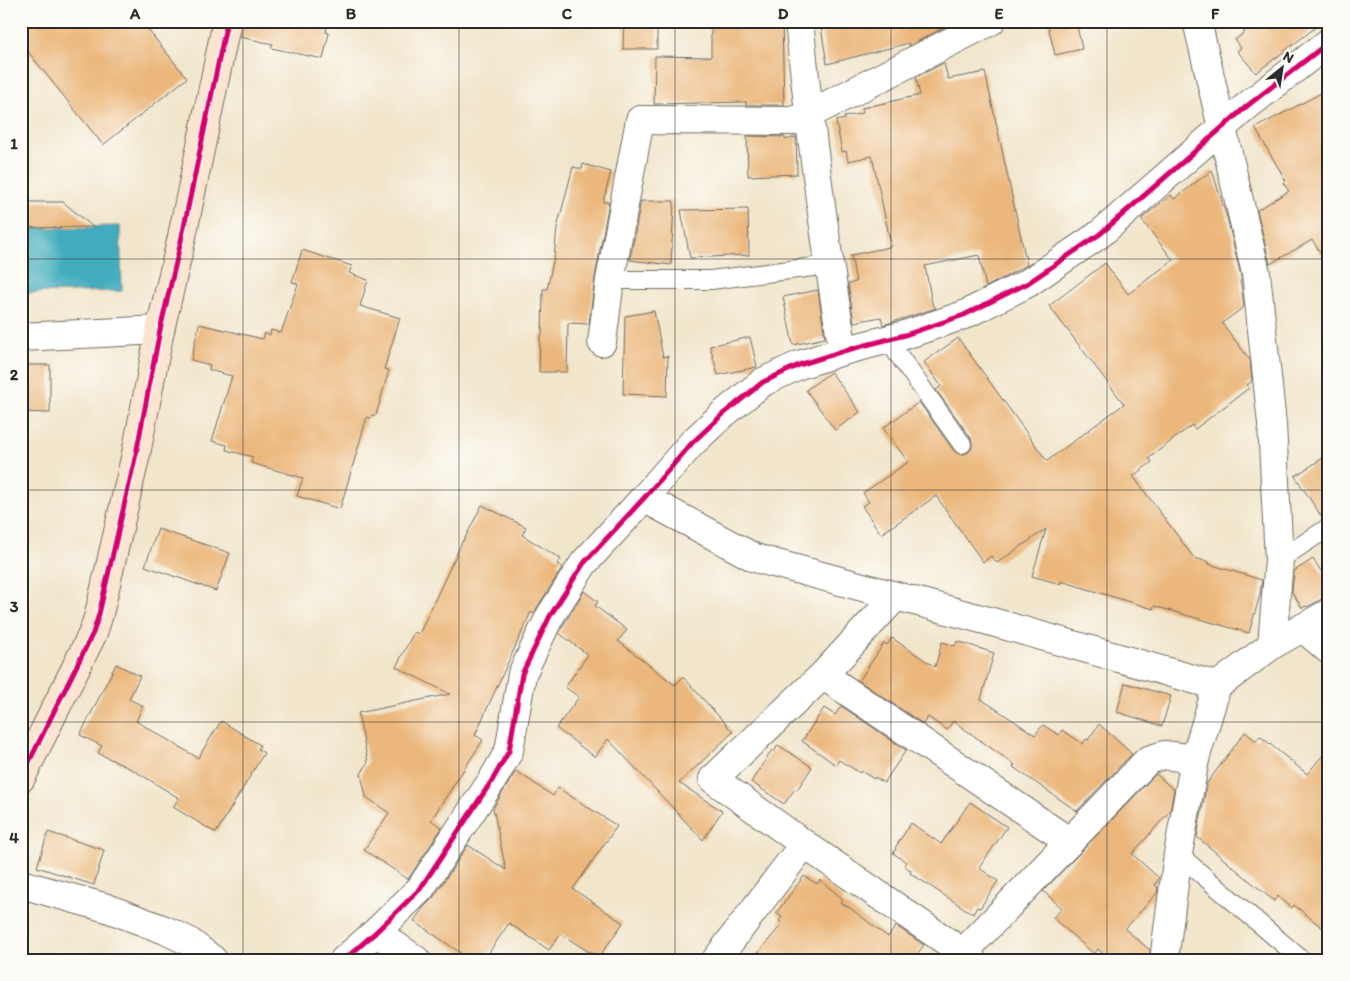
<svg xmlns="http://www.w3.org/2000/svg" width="1350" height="981" font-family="Itim,sans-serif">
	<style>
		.water { fill: #3facbd; stroke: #356c74 }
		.building { fill: #ebb77c }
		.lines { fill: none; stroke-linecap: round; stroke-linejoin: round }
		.lane-casing { stroke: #706c63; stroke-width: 20 }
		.street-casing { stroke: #706c63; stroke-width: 30 }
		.secondary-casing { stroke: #706c63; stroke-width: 30 }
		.lane { stroke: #fff; stroke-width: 18 }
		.street { stroke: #fff; stroke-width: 28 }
		.secondary { stroke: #fce5d0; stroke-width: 28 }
		.cycleway-casing { stroke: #fdfcf7; stroke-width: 8 }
		.cycleway { stroke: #d6006c; stroke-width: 5 }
		.grid { fill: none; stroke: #2b2b2b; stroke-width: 1; stroke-opacity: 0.55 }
		.neatline { fill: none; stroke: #2b2b2b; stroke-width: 2 }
		.grid-label { font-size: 16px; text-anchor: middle; font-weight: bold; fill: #2b2b2b }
	</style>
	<rect width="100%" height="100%" fill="#fdfcf7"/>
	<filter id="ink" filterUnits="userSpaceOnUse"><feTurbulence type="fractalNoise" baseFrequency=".02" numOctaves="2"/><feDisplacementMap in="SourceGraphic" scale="10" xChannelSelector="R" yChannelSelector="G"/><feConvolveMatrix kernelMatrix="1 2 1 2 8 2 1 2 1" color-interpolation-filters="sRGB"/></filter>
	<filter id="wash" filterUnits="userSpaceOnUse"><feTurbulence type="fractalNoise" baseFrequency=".0096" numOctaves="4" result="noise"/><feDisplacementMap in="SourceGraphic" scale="20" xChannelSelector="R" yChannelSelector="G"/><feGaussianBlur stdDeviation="1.12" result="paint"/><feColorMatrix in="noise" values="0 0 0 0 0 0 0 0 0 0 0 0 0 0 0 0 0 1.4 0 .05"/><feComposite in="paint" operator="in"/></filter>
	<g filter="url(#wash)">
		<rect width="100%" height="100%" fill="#f1e5ca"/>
		<polygon class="water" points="120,226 122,291 21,293 21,228"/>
		<g id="blocks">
			<g class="building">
				<polygon points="21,21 141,21 187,78 103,145 21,43"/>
				<polygon points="242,21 324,21 323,27 327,28 326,32 329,33 323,59 271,48 273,44 240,37"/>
				<polygon points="624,21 657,21 657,49 623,49"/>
				<polygon points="711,21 782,21 784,105 746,105 746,102 654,104 655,56 711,57"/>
				<polygon points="820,21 956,21 909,46 909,43 827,64"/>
				<polygon points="1047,21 1076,21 1082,49 1055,55"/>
				<polygon points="1236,21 1324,21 1256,73 1237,51 1241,48 1235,40 1245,32"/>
				<polygon points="944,63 948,79 985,72 1027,265 986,287 979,255 925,266 932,303 936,308 883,325 881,317 854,322 848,284 856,282 851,255 890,247 891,245 872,156 848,161 846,151 842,152 836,121 845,119 844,117 863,113 862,108 920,95 916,77"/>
				<polygon points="1329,89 1329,266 1312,240 1270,264 1257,210 1289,191 1283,183 1286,181 1255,128"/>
				<polygon points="747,136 785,137 785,140 796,137 797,174 748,176"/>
				<polygon points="583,164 611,172 603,202 609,202 595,277 589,324 568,323 567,372 539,372 540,336 542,336 543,289 547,289 554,257 557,228 573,167 582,169"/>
				<polygon points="1212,170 1228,221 1241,276 1241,281 1240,282 1241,284 1244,307 1222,323 1250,360 1252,381 1247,385 1249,388 1195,429 1192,425 1149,458 1152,462 1133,476 1194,558 1209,562 1209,564 1262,580 1260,595 1249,633 1154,606 1153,609 1061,581 1060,584 1032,576 1046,529 997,563 991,556 983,562 936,496 881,534 862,506 869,502 863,493 908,462 883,428 919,402 954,451 958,454 964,454 969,452 972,448 972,442 971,438 936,390 941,386 924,362 958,338 1047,461 1124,404 1049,306 1105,263 1128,294 1173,260 1141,219 1171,195 1174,199"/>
				<polygon points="641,201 674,201 671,265 630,260"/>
				<polygon points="21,202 63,202 93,227 21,228"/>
				<polygon points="748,209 749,255 690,258 681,210"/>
				<polygon points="302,250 352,266 349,273 368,280 360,306 400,318 384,369 389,370 376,415 372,415 371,418 367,417 340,509 297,496 303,478 251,463 253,457 226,450 227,445 212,441 232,376 209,370 210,365 191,360 199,324 263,339 265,333 270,335 271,330 281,333 298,284 292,282"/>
				<polygon points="818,290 825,338 793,345 783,297"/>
				<polygon points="654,311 663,357 668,356 667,396 623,394 625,316"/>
				<polygon points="750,337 757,367 718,375 710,346"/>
				<polygon points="21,365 50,365 50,413 21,412"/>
				<polygon points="831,372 860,412 835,430 806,390"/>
				<polygon points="1329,454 1329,516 1323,519 1295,476"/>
				<polygon points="482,505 526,527 522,535 561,559 557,564 563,567 533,614 531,612 475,735 483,740 431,820 442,828 408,879 364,850 389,813 366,797 361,774 368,762 358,713 450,694 396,667 414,632 419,634 463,540 464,540"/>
				<polygon points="158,529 230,553 216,591 145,566"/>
				<polygon points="1313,559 1329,583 1329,595 1307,607 1306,606 1302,608 1292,592 1294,571"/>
				<polygon points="584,591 598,602 595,606 627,630 618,641 675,685 683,677 733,732 679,783 722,811 703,840 608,739 595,757 556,728 579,697 565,687 588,655 559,633 564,624"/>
				<polygon points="892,638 935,667 942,642 955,646 957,641 994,653 981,699 1035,735 1043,725 1059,735 1062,730 1083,744 1086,739 1088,740 1099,724 1132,754 1077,811 1013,767 1015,765 953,721 947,730 928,717 923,724 859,681 884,643 887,645"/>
				<polygon points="116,664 140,676 129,699 143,706 136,721 198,758 221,721 260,745 258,749 264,753 216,833 173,807 179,798 133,770 98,753 102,746 80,735"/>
				<polygon points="1125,683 1171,696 1162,726 1117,712"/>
				<polygon points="841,706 906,750 884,783 875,777 874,779 861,771 860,773 839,760 836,765 802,741 824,708 835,715"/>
				<polygon points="1245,732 1256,741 1260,736 1307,774 1329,748 1329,933 1294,905 1292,908 1278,896 1274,901 1197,837 1207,783"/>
				<polygon points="778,745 812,767 797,790 795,789 784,804 751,782 772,750 774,752"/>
				<polygon points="516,771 553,796 558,788 617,826 573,889 623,923 599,957 590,951 589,952 561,934 549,950 509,923 484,960 471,960 414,921 424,907 433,898 468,845 506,870 493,808"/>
				<polygon points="1156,774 1174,790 1170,811 1132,854 1159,878 1155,885 1158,888 1157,893 1125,929 1150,950 1149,960 1109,960 1098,949 1094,954 1053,918 1062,908 1043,891"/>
				<polygon points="970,802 1007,827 979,868 998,881 980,908 977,907 973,914 910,873 911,871 904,865 906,862 893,853 896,849 895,848 911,823 941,844"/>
				<polygon points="48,832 104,850 94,885 37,867"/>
				<polygon points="804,876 817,884 820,880 843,899 841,903 850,908 888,937 896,926 924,945 914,958 917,960 752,960 782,924 779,921 782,917 776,913"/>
			</g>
		</g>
	</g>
	<g filter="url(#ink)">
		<use href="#blocks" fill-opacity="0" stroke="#706c63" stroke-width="1"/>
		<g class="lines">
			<defs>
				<g id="lane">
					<polyline points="610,280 711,280 829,265"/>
					<polyline points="887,339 962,444"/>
					<polyline points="1279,560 1329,527"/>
					<polyline points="1178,854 1302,960"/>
				</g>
				<g id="street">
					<path d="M799 21C810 132 825 242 843 351"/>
					<polyline points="1197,21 1256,273 1272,424 1279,560 1272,645"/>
					<polyline points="21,337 160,330"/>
					<polyline points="602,342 610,280 640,120 793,121 808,115 991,21"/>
					<polyline points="644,498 755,558 996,623 1217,686"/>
					<polyline points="896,596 823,675 713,779 804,844 962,952 972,960"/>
					<polyline points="1303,628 1329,650"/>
					<polyline points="823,675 1070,842"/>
					<polyline points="21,884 107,908 165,930 188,941 213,960"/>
					<polyline points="376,932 416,960"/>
					<polyline points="344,960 376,932 420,889 493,779 509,751 522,674 550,616 584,563 644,498 692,443 722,415 763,382 799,365 843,351 905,335 964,315 1028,283 1100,234 1247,106 1329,42"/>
					<polyline points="716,960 804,844"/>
					<polyline points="956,960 1148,760 1164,755 1195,759"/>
					<polyline points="1164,960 1178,854 1195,759 1217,686 1272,645 1329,613"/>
				</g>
				<polyline id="secondary" points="21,778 93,633 99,614 136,454 160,330 181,241 227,21"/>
			</defs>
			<use href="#lane" class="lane-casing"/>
			<use href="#street" class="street-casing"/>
			<use href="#secondary" class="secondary-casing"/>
			<use href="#lane" class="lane"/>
			<use href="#street" class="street"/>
			<use href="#secondary" class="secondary"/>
			<defs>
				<g id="cycleway">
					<polyline points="21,778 93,633 99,614 136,454 160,330 181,241 227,21"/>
					<polyline points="344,960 376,932 420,889 493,779 509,751 522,674 550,616 584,563 644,498 692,443 722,415 763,382 799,365 843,351 905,335 964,315 1028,283 1100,234 1247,106 1329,42"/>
				</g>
			</defs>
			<use href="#cycleway" class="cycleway-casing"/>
			<use href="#cycleway" class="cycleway"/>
		</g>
	</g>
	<path class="grid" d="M243 21V960M459 21V960M675 21V960M891 21V960M1107 21V960M21 259H1329M21 490H1329M21 722H1329"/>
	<rect width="1350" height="981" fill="none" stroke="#fdfcf7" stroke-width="55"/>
	<g transform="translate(1282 68) rotate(30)" stroke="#fdfcf7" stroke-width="4" paint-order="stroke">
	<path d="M0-4L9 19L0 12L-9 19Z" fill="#2b2b2b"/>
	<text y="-8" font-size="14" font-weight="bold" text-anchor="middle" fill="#2b2b2b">N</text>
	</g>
	<rect x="28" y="28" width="1294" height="926" class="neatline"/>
	<g class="grid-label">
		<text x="135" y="19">A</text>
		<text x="351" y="19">B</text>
		<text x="567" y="19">C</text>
		<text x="783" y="19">D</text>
		<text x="999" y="19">E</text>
		<text x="1215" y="19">F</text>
		<text x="14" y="149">1</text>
		<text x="14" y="380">2</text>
		<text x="14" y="612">3</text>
		<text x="14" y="843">4</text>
	</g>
</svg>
